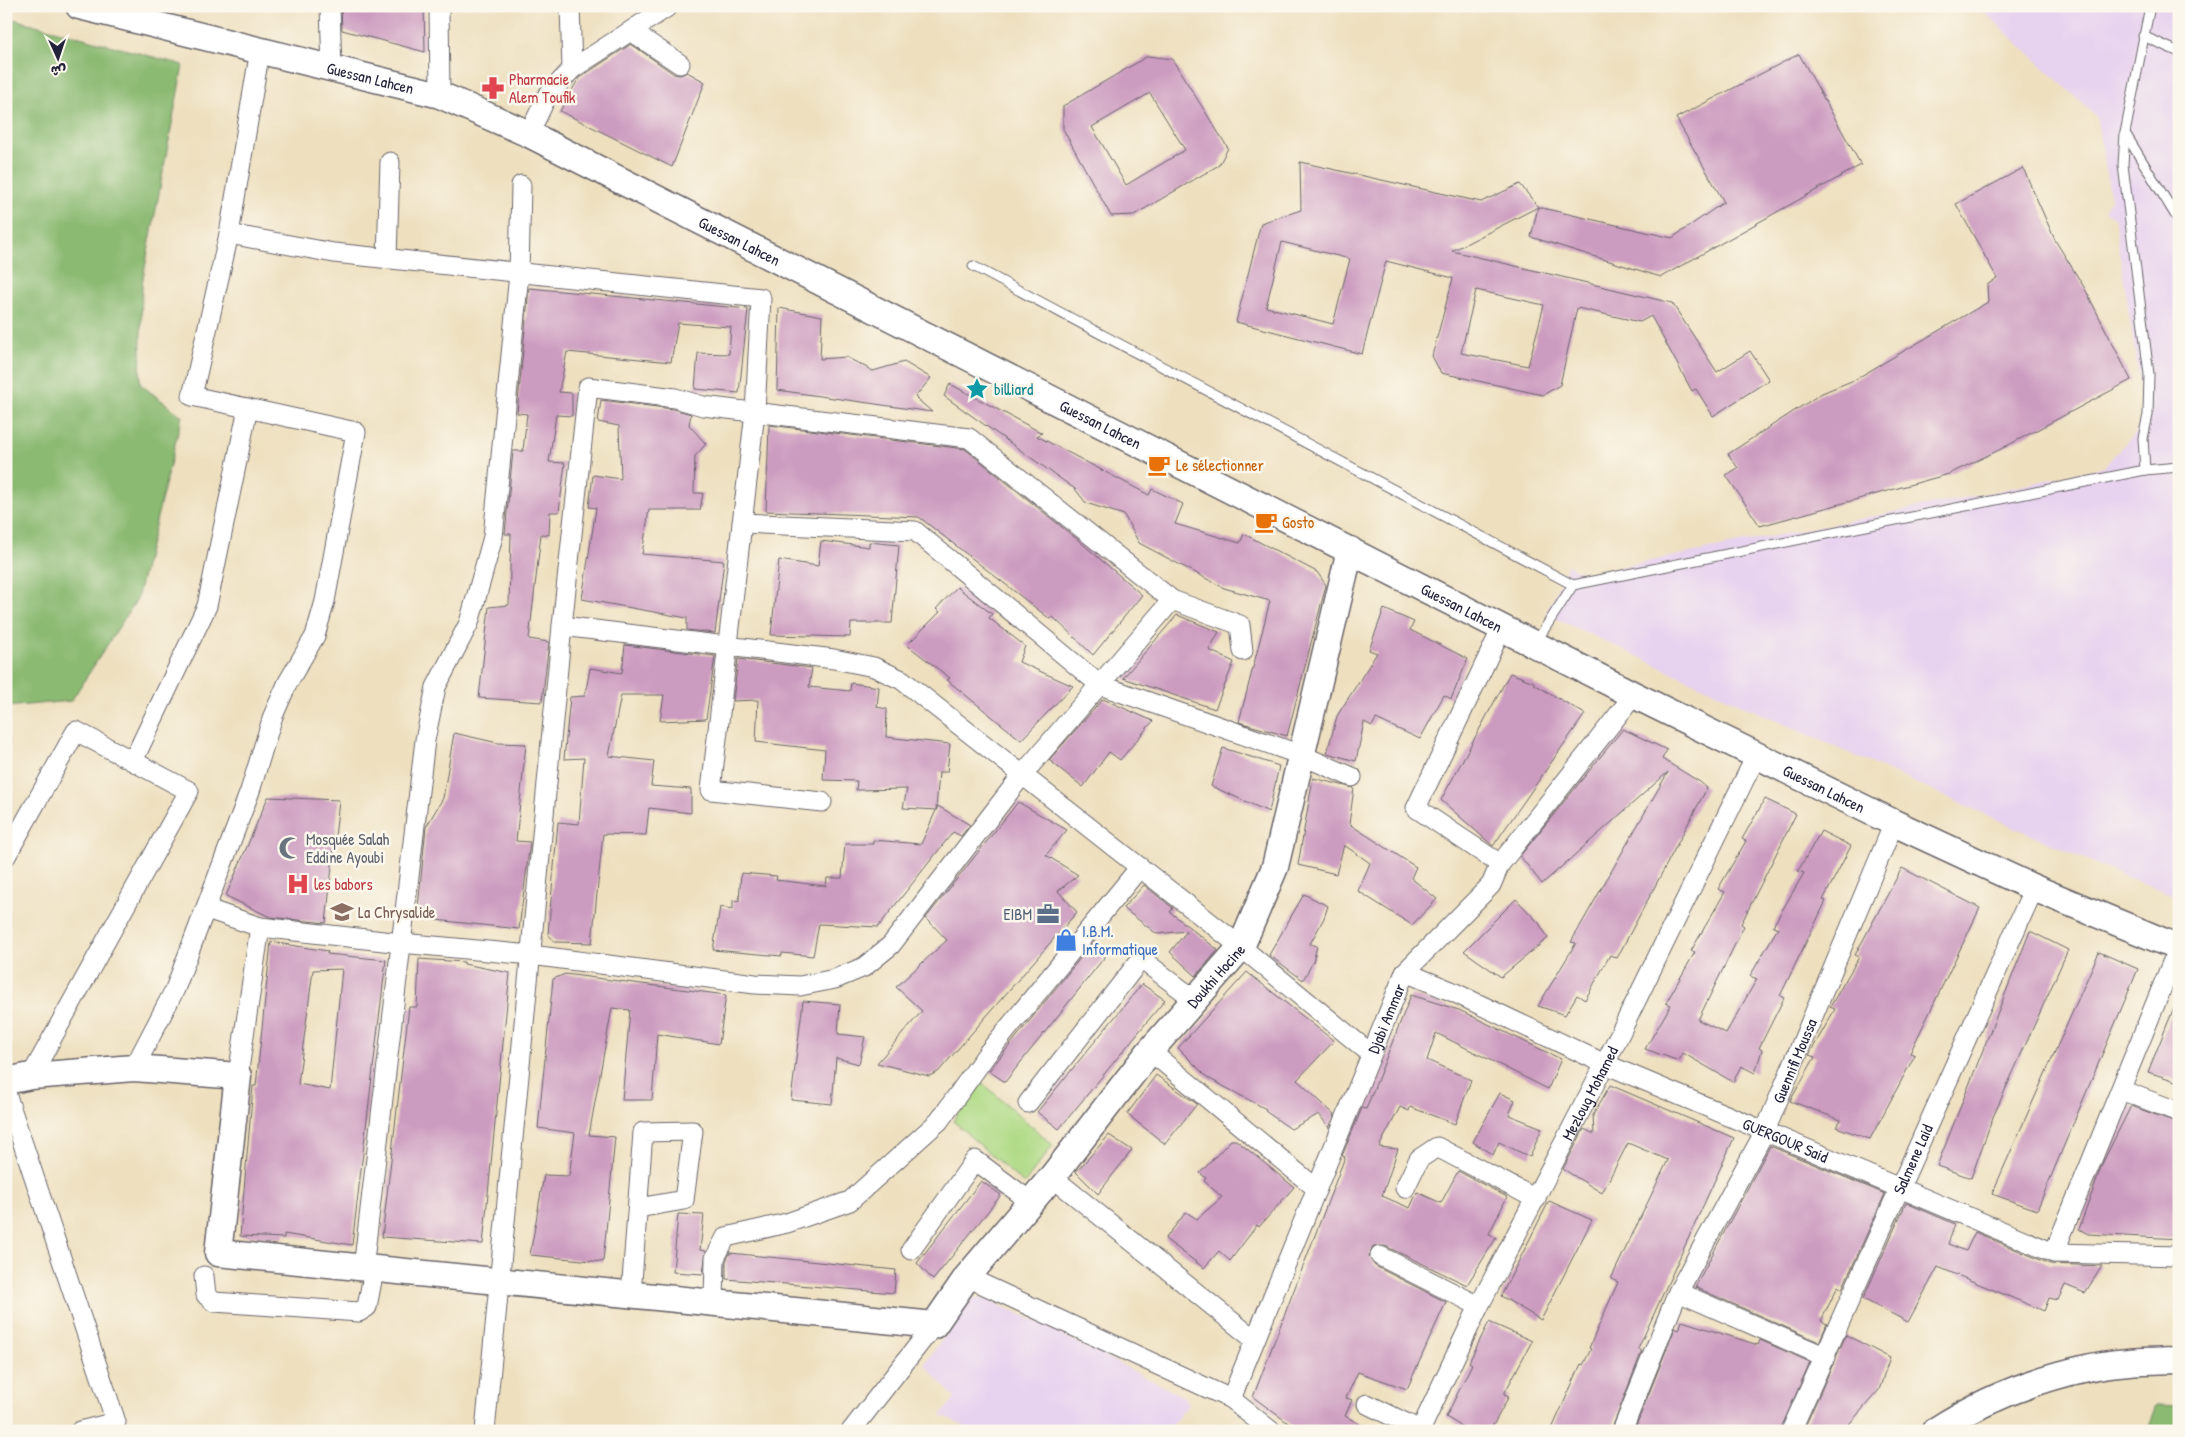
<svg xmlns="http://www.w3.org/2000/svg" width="2185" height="1437" font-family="'Patrick Hand','Playpen Sans Arabic',sans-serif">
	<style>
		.built { fill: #e7d2ef }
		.green { fill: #afda85; stroke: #687e60 }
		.forest { fill: #8bba72; stroke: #566e56 }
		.building { fill: #cc9bc0; fill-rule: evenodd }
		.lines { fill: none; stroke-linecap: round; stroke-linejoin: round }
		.lane-casing { stroke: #696469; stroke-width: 11 }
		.street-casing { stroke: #696469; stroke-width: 21 }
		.secondary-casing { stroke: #696469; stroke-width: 29 }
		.lane { stroke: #fff; stroke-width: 9 }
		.street { stroke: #fff; stroke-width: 19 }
		.secondary { stroke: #fff; stroke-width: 26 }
		.labels { text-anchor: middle; stroke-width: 5; stroke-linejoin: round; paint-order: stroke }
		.street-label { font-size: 16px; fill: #22223b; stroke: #fbf7ec }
		.health-label { font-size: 16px; fill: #be3a42; stroke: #fbf7ec; text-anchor: start }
		.culture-label { font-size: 16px; fill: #0d838f; stroke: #fbf7ec; text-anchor: start }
		.food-label { font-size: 16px; fill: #c56008; stroke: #fbf7ec; text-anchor: start }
		.worship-label { font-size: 16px; fill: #5b616d; stroke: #fbf7ec; text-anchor: start }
		.education-label { font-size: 16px; fill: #785e54; stroke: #fbf7ec; text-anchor: start }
		.service-label { font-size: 16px; fill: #4e5e75; stroke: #fbf7ec; text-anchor: end }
		.shop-label { font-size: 16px; fill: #366cbe; stroke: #fbf7ec; text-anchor: start }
	</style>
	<rect width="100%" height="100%" fill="#fbf7ec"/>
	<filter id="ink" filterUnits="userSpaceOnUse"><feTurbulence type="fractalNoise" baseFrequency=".02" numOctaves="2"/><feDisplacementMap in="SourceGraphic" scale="10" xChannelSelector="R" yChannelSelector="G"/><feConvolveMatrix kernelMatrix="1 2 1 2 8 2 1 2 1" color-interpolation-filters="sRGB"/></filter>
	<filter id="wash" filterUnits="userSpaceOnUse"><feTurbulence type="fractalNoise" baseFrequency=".0096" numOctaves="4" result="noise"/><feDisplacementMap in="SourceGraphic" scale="20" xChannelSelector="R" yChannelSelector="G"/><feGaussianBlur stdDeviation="1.12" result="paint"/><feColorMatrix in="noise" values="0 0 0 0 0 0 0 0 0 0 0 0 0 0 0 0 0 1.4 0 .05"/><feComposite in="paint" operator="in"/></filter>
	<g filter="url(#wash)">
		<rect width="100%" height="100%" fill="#eee0bf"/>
		<g class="built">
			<polygon points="1962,6 2179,6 2179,897 2114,872 1766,716 1546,614 1568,565 1585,574 1989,493 2104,467 2137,430 2144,411 2114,217 2104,210 2111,199 2096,116 1985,13"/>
			<polygon points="982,1297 1044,1325 1184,1397 1189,1404 1167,1431 973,1431 941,1415 955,1398 924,1364 973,1298"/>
		</g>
		<polygon class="green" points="979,1080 1053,1145 1024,1184 953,1121"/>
		<g class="forest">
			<polygon points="6,17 183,65 142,284 140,384 182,416 137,599 71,701 6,707"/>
			<polygon points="2157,1405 2179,1406 2179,1431 2147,1431"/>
		</g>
		<g id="blocks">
			<g class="building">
				<polygon points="341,6 424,6 425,52 342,30"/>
				<polygon points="631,44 674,74 680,75 687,72 705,82 672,167 560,111 579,78"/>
				<polygon points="1799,54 1861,165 1661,277 1531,237 1538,207 1672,238 1724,202 1676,118"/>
				<path d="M1148 56 1172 59 1228 148 1219 165 1134 215 1111 216 1063 129V106ZM1150 93 1185 150 1126 185 1092 127Z"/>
				<path d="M1300 162 1481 202 1520 184 1538 207 1452 251 1672 303 1717 372 1750 351 1769 380 1713 416 1696 389 1692 391 1651 316 1640 322 1577 308 1560 385 1543 395 1441 373 1432 356 1453 278 1386 261 1362 354 1236 322 1261 223 1301 210ZM1282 242 1350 259 1333 324 1266 307ZM1476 290 1544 305 1528 366 1461 353Z"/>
				<polygon points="2023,168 2055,240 2084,287 2131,380 1999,450 1949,474 1760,526 1726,475 1738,468 1728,454 1822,393 1854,380 1988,302 1987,285 1997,278 1956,204"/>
				<polygon points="529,288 748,309 739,393 695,389 698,353 729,354 731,327 678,323 671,362 567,352 559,392 572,393 572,416 556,415 549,462 565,463 559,512 550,512 549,535 541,534 529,639 549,642 542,702 479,698 489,607 509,605 511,534 505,534 513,451 523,451 527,414 517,413"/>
				<polygon points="779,308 822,316 820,359 846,357 873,371 904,362 931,378 915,397 932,412 777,390"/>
				<polygon points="950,384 1042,433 1037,436 1149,495 1152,489 1183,504 1175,524 1240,543 1244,534 1317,572 1326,585 1287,736 1239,722 1270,601 1224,588 1139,543 1124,515 1086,503 1075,489 944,396"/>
				<polygon points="601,400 673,409 691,414 689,425 706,444 695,456 694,493 703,493 700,510 649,510 642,554 724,561 715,633 687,630 687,618 582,599 596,508 589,507 593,475 621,479 619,426 598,422"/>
				<polygon points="769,425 965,449 1078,540 1142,595 1093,655 1053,617 1050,619 919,517 766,511"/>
				<polygon points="821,541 869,547 869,542 899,545 892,623 851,623 850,637 771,635 779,560 818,566"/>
				<polygon points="957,587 992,614 989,618 1025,646 1019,662 1073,686 1021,740 947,680 950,678 907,645 940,612 936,609"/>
				<polygon points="1384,609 1414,622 1410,630 1468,659 1451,699 1444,695 1420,739 1376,719 1372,726 1364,722 1356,761 1327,753 1337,716 1377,653 1369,650"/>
				<polygon points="1177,615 1219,632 1209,650 1234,662 1215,709 1123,678"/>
				<polygon points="625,645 715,656 706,719 660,721 664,695 621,695 609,756 654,761 651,786 691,789 691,813 649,808 646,835 603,834 592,943 555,942 548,934 558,822 579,824 584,758 564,759 570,697 585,696 590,668 622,673"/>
				<polygon points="738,659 812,668 809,687 850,691 851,683 879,687 877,707 887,709 886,737 950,744 947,772 939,772 936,810 903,808 907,789 856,790 857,781 823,780 825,750 756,742 758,700 733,701"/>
				<polygon points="1510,673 1534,682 1534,684 1585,714 1493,846 1441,800"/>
				<polygon points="1103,699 1153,721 1120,760 1109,752 1083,787 1049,760"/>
				<polygon points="1623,729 1667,750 1662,759 1700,782 1707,788 1617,958 1610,955 1585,1000 1577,995 1565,1015 1538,1006 1576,943 1571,942 1668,772 1542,884 1520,856"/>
				<polygon points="454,733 498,743 526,744 516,841 530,842 519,929 417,918 426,827 443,798"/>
				<polygon points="1223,748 1279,766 1269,812 1211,786"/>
				<polygon points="1313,778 1354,788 1349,824 1416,867 1411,878 1437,899 1412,925 1358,891 1370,863 1344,845 1336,874 1298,865"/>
				<polygon points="268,797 339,800 326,923 270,917 226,896"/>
				<polygon points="1765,799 1796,814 1741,924 1744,926 1698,1020 1726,1033 1757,979 1750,976 1778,928 1773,926 1804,873 1798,871 1821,831 1851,846 1823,900 1826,901 1780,996 1784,998 1759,1048 1762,1050 1755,1073 1741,1066 1733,1082 1683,1053 1679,1061 1645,1049 1671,1005 1666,1003 1695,952 1691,951 1725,892 1718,889 1746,841 1742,839"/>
				<polygon points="1018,802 1067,830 1046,855 1078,875 1058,891 1077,912 938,1072 929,1076 877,1063 922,1011 896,987 947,940 926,918"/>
				<polygon points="938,806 970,825 961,836 953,832 878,927 819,924 813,956 782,953 782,956 713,950 720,907 733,909 733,900 739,901 741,873 777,876 776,880 826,886 827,878 842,878 845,844 873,844 873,840 921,844"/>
				<polygon points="1902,868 1980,908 1910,1053 1915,1055 1870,1139 1836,1127 1841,1120 1790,1101 1815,1057 1809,1055 1835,1009 1830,1007 1859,957 1855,955"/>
				<polygon points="1144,885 1173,908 1170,912 1218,950 1196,976 1170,952 1187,931 1157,934 1123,908"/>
				<polygon points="1304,894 1328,906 1324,918 1310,944 1317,946 1313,962 1303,980 1269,955"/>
				<polygon points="1516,899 1539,923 1548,938 1501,977 1464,951"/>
				<polygon points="2030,931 2068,950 1993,1117 1971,1178 1937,1166"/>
				<polygon points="1094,941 1108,953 1005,1082 989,1071"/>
				<path d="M271 942 328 951 327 954 386 960 352 1245 284 1234V1238L240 1236 253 1086H256ZM342 969 330 1090 298 1084 313 970Z"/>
				<polygon points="2099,952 2138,969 2037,1210 1992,1194"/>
				<polygon points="419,959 464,962 464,964 510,973 483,1244 382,1237 409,1007 417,1007"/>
				<polygon points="1247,972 1334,1041 1297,1080 1335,1115 1329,1128 1319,1114 1291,1129 1265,1111 1266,1109 1208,1078 1178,1048"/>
				<polygon points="565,974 726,995 719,1044 657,1034 652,1100 622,1100 630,1010 612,1008 589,1135 615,1137 603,1262 530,1255 544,1175 569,1176 575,1133 538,1128 553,979"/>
				<polygon points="1142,984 1165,1000 1059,1129 1037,1112"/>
				<polygon points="1411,995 1459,1010 1561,1059 1548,1089 1436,1033 1427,1060 1471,1080 1455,1124 1410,1107 1409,1111 1400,1107 1379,1147 1398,1149 1382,1196 1410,1208 1417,1192 1441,1203 1458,1171 1507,1197 1489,1234 1496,1238 1467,1285 1385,1246 1373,1247 1369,1256 1375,1266 1446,1302 1407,1389 1358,1372 1346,1398 1352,1400 1345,1416 1372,1431 1299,1431 1253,1397 1345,1157 1342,1156 1362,1108 1366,1109"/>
				<polygon points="2177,1000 2179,1000 2179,1082 2148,1072"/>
				<polygon points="803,1001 840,1004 838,1034 865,1037 859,1064 836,1058 832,1104 791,1100"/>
				<polygon points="1156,1075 1197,1104 1165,1144 1127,1114"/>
				<polygon points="1610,1085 1734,1138 1638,1349 1642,1351 1611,1431 1551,1431 1581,1364 1583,1365 1591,1349 1589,1348 1618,1282 1611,1279 1668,1160 1628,1143 1602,1193 1563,1169 1584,1129 1594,1134 1593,1115"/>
				<polygon points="1500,1093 1515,1100 1509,1115 1542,1128 1530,1157 1499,1142 1493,1155 1473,1142"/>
				<polygon points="2131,1106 2179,1123 2179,1239 2088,1234 2079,1229 2103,1162"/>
				<polygon points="1109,1135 1132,1150 1098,1194 1076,1172"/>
				<polygon points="1231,1140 1236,1140 1294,1187 1259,1227 1257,1225 1230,1261 1219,1251 1204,1268 1165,1239 1186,1212 1197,1219 1222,1197 1204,1181 1206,1178 1200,1173"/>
				<polygon points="1770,1146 1885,1194 1842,1289 1838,1286 1821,1321 1827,1324 1819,1342 1695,1287"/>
				<polygon points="981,1181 1001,1195 933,1280 917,1263"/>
				<polygon points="1549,1201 1592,1220 1541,1320 1501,1296"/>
				<polygon points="1906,1203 1955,1224 1948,1244 1966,1251 1975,1232 2050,1264 2102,1266 2085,1293 2065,1285 2058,1300 2049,1298 2044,1311 1938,1267 1908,1322 1863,1299"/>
				<polygon points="678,1214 704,1215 700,1250 706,1251 703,1274 673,1272"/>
				<polygon points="730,1253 896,1270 894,1293 726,1279 726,1261"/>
				<polygon points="1682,1321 1758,1345 1760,1340 1810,1362 1780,1431 1634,1431 1675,1328 1679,1330"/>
				<polygon points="1489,1322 1532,1341 1504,1394 1509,1396 1490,1431 1469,1431 1446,1417 1472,1364 1469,1362"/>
				<polygon points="1846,1335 1890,1358 1879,1390 1843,1431 1803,1431"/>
			</g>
		</g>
	</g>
	<g filter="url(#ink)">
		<use href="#blocks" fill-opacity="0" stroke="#696469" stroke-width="1"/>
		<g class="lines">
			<defs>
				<g id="lane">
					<polyline points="2143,36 2179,52"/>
					<polyline points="2125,133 2179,221"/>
					<polyline points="973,266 1573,585 2145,470 2179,467"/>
					<polyline points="2145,470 2143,438 2148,415 2149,374 2123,165 2125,133 2150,6"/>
					<polyline points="1536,642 1573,585"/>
				</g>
				<g id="street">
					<polyline points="330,6 332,70"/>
					<polyline points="439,6 440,95"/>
					<polyline points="570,6 572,69"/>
					<polyline points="631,31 680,64"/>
					<polyline points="529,134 547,96 572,69 669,6"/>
					<polyline points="229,234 334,253 761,298 755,412 711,790 822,802"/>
					<polyline points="387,258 390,162"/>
					<polyline points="742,523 915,531 1100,685 1301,755 1352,777"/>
					<polyline points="562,626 834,659 874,667 902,680 1241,947 1371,1054"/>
					<polyline points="133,761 207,606 248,408"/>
					<polyline points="6,856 76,731 189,791 31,1076"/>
					<polyline points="1500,864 1416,808 1502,628"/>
					<polyline points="207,909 260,927 401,943 531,955 755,984 800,986 835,979 864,967 891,945 1023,774 1172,600"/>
					<path id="s1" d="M1405 972 1451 991 1605 1064 2054 1253 2179 1256"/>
					<polyline points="1150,1051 1317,1189"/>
					<polyline points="134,1068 175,989 250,791 273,716 288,682 315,636 325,601 356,432 192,396 229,234 260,50"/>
					<polyline points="238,1076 260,927"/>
					<polyline points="2121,1090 2179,1112"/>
					<polyline points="6,1093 116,1422 80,1431"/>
					<polyline points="1028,1103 1141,959 1195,1000"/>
					<polyline points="1052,1177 1255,1340"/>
					<polyline points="1405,1188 1419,1159 1437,1147 1536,1199"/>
					<polyline points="911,1250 975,1160 1031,1202"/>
					<polyline points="2054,1253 2178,948"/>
					<polyline points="1380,1256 1479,1306"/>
					<polyline points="363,1269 425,740 436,687 469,623 493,537 519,274 521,185"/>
					<polyline points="204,1276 206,1295 214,1302 359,1312 367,1307 374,1270"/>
					<polyline points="967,1277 1231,1399 1271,1431"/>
					<polyline points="1678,1292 1826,1357"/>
					<polyline points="631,1295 643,1132 693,1131 684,1200 638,1208"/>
					<polyline points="714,1303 715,1258 726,1237 787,1223 850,1201 939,1121 987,1054 1140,867"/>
					<path id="s2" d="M1231 1399 1405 972 1491 885 1500 864 1634 695"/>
					<polyline points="1367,1404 1420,1430"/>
					<polyline points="485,1431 562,626 588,387 675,398 703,406 969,438 1172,600 1240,625 1243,651"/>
					<polyline points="851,1431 934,1325"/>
					<path id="s3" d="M1420 1431 1479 1306 1605 1064 1757 754"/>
					<path id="s4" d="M1622 1431 1678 1292 1765 1131 1894 823"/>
					<path id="s5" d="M1791 1431 2034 888"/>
				</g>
				<g id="secondary">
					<path id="s6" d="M79 6 440 95 529 134 1634 695 1894 823 2034 888 2179 948"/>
					<path id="s7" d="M6 1081 31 1076 134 1068 238 1076 218 1253 934 1325 967 1277 1052 1177 1150 1051 1241 947 1275 867 1350 550"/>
					<path d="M1935 1431C1981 1401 2033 1380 2087 1368 2116 1361 2149 1361 2179 1360"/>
				</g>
			</defs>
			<use href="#lane" class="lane-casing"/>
			<use href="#street" class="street-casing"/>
			<use href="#secondary" class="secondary-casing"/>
			<use href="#lane" class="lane"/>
			<use href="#street" class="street"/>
			<use href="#secondary" class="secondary"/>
		</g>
	</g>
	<defs>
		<symbol id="pharmacy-bare" viewBox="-9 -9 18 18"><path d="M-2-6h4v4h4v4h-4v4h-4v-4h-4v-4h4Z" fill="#e0444e" stroke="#fbf7ec" stroke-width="2.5" paint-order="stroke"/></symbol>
		<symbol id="sight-bare" viewBox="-9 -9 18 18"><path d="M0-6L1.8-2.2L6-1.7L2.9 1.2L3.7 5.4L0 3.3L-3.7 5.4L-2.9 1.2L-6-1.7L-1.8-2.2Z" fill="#0f9aa8" stroke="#fbf7ec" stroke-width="2.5" paint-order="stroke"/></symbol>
		<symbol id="cafe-bare" viewBox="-9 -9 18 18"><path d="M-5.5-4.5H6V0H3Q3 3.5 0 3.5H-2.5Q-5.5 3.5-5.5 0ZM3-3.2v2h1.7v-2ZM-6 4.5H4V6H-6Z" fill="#e8710a" stroke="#fbf7ec" stroke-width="2.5" paint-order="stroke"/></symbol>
		<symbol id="mosque-bare" viewBox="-9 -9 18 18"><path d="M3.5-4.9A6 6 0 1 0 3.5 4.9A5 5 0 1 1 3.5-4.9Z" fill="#6b7280" stroke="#fbf7ec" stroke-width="2.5" paint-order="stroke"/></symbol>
		<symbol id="hospital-bare" viewBox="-9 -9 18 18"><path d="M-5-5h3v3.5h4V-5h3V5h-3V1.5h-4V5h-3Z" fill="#e0444e" stroke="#fbf7ec" stroke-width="2.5" paint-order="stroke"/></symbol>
		<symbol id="school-bare" viewBox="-9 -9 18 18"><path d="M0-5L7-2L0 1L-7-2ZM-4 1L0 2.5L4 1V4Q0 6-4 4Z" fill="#8d6e63" stroke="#fbf7ec" stroke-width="2.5" paint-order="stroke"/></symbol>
		<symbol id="office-bare" viewBox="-9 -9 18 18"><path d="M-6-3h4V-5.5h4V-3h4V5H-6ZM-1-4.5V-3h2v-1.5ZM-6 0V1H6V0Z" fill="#5c6f8a" stroke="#fbf7ec" stroke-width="2.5" paint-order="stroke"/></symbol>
		<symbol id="shop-bare" viewBox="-9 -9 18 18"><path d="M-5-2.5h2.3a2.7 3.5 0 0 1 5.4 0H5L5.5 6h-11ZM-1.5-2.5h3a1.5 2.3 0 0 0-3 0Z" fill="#3f7fe0" stroke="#fbf7ec" stroke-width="2.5" paint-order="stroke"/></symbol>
	</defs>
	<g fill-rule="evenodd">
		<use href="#pharmacy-bare" x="477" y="72" width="32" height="32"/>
		<use href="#sight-bare" x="961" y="373" width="32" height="32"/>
		<use href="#cafe-bare" x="1143" y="449" width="32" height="32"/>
		<use href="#cafe-bare" x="1250" y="506" width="32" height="32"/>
		<use href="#mosque-bare" x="274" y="832" width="32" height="32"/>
		<use href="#hospital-bare" x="282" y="868" width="32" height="32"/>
		<use href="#school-bare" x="326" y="896" width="32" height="32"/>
		<use href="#office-bare" x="1032" y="898" width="32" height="32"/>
		<use href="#shop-bare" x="1050" y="924" width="32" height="32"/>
	</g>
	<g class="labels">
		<g class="street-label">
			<text dy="6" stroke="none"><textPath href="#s6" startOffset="300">Guessan Lahcen</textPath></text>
			<text dy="6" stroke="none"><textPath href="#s6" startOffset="705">Guessan Lahcen</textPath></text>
			<text dy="6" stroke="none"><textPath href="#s6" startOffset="1110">Guessan Lahcen</textPath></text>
			<text dy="6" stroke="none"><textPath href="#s6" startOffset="1515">Guessan Lahcen</textPath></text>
			<text dy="6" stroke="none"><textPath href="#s6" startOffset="1920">Guessan Lahcen</textPath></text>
			<text dy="6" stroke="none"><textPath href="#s7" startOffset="1580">Doukhi Hocine</textPath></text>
			<text dy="6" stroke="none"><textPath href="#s2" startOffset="411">Djabi Ammar</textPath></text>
			<text dy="6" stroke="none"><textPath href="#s4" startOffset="409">Guennifi Moussa</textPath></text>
			<text dy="6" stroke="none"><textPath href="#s3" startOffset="378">Mezloug Mohamed</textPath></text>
			<text dy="6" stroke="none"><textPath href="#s1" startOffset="416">GUERGOUR Said</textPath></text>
			<text dy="6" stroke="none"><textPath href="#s5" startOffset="298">Salmene Laid</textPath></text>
		</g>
		<g class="health-label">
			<text x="509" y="85">Pharmacie<tspan x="509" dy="18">Alem Toufik</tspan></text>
			<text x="314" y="890">les babors</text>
		</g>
		<g class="culture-label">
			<text x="994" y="395">billiard</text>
		</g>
		<g class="food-label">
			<text x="1176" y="471">Le sélectionner</text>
			<text x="1282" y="528">Gosto</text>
		</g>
		<g class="worship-label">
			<text x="306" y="845">Mosquée Salah<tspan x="306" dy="18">Eddine Ayoubi</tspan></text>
		</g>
		<g class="education-label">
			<text x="358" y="918">La Chrysalide</text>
		</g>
		<g class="service-label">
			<text x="1032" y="920">EIBM</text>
		</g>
		<g class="shop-label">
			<text x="1082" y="937">I.B.M.<tspan x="1082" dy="18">Informatique</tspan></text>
		</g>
	</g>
	<rect width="2185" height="1437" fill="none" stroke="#fbf7ec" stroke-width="25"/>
	<g transform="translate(58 58) rotate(177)" stroke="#fbf7ec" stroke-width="4" paint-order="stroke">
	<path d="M0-4L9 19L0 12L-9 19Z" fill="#22223b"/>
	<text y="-8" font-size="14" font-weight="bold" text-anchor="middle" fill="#22223b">ش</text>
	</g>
</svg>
